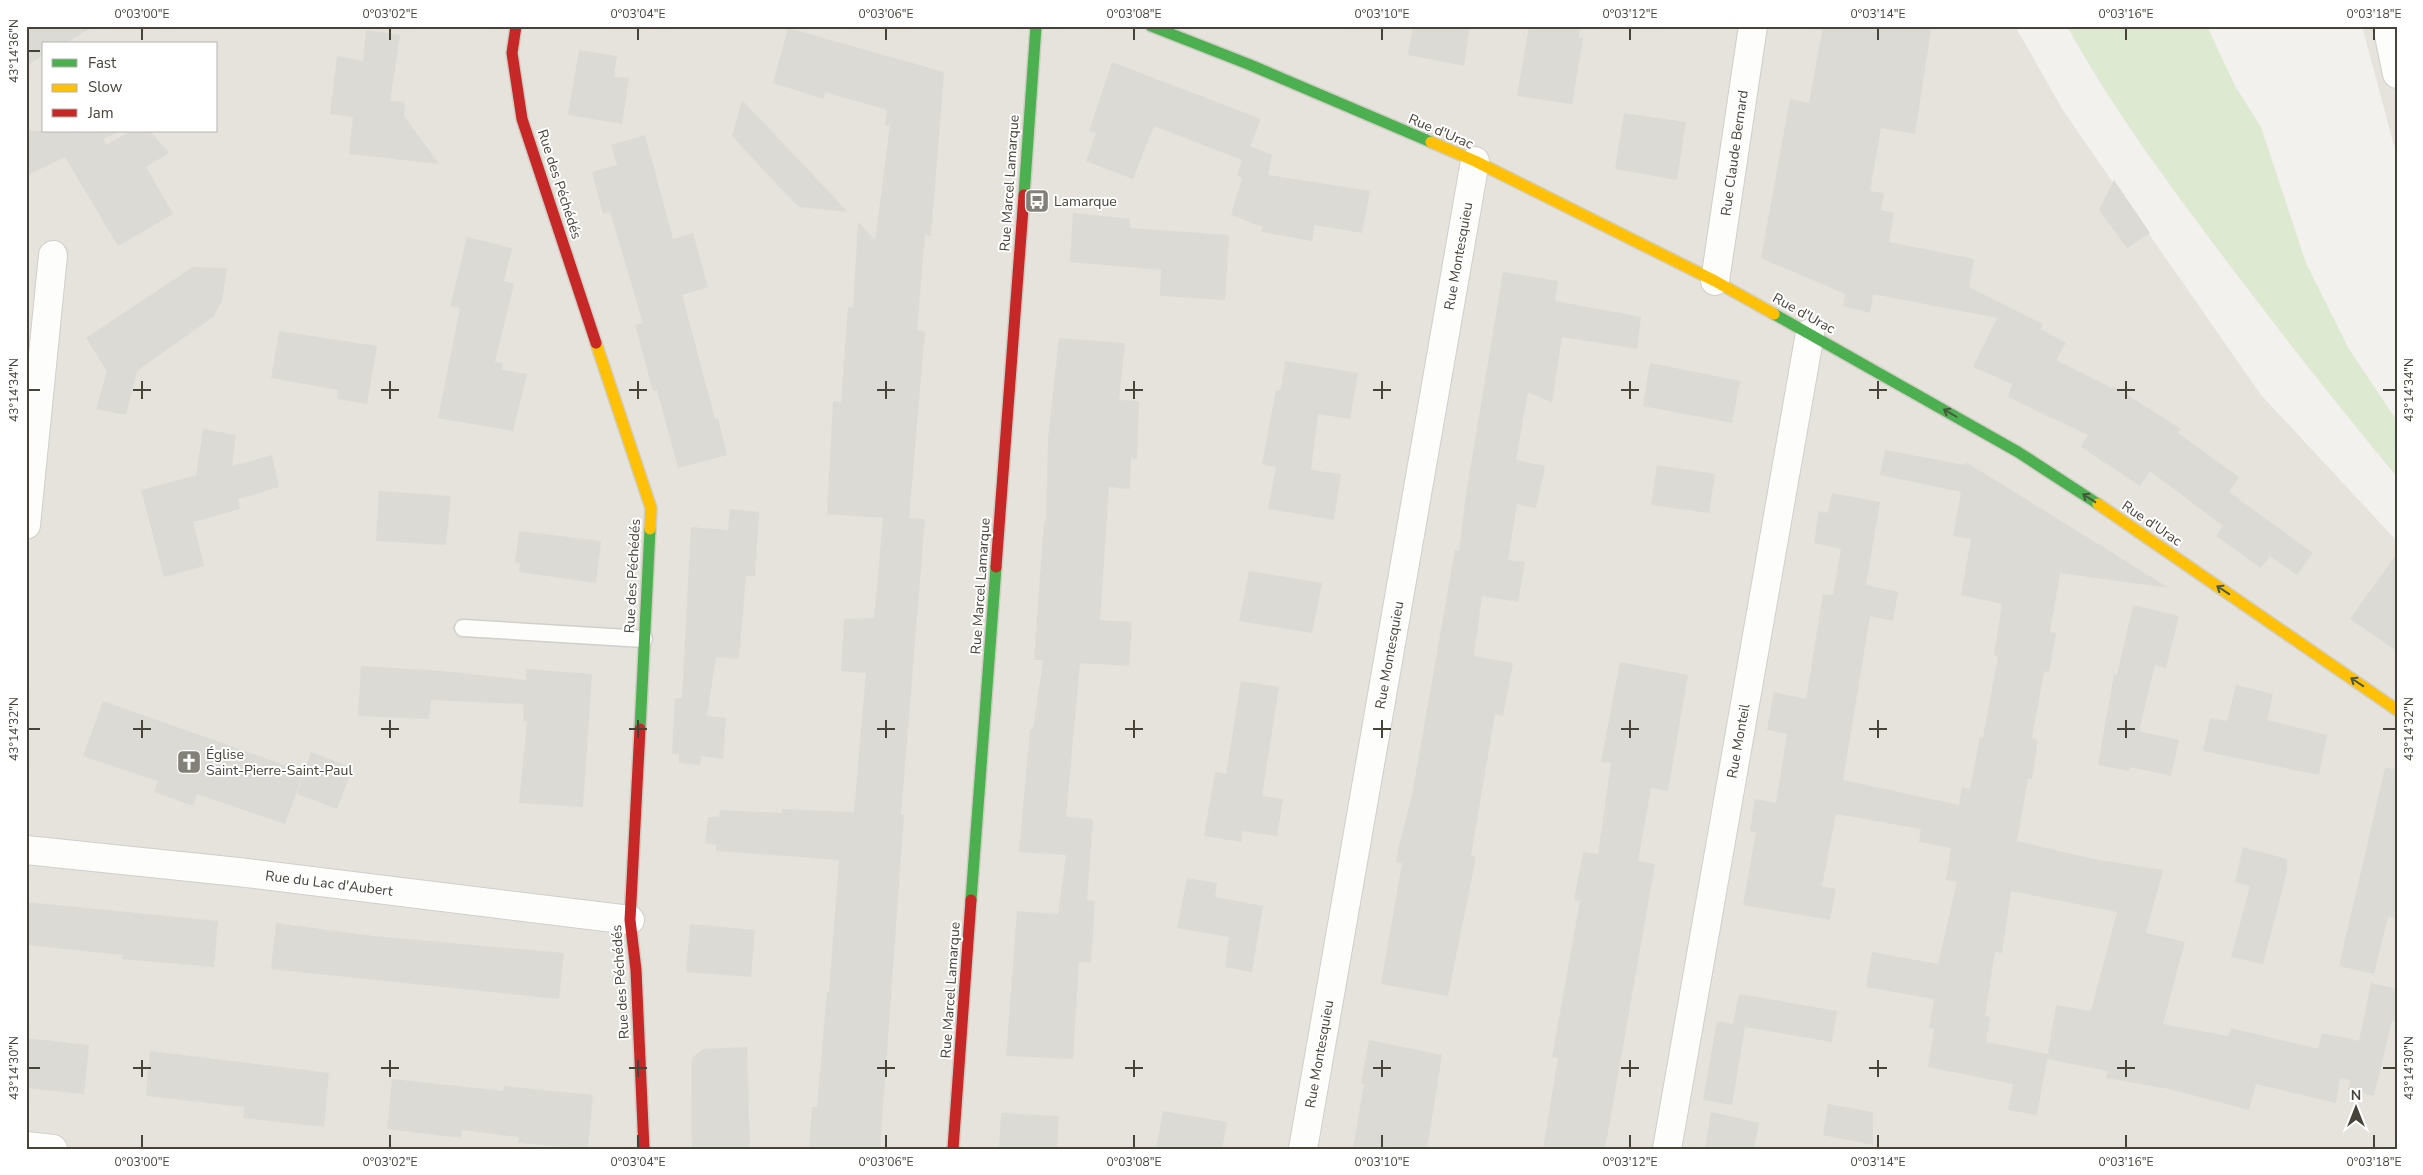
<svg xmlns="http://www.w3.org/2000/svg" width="2423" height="1175" font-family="'Nunito Sans',sans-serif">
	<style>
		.residential { fill: #e5e3db; fill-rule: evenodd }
		.green { fill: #dde9d0 }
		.building { fill: #dbdad5 }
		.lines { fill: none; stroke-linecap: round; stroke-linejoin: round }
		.lane-casing { stroke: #d0cfca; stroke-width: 19 }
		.street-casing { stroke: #d0cfca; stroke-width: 30 }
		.fast-casing { stroke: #d0cec4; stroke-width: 14 }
		.slow-casing { stroke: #d0cec4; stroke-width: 14 }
		.jam-casing { stroke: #d0cec4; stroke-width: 14 }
		.lane { stroke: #fdfdfc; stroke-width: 16 }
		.street { stroke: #fdfdfc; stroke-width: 28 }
		.fast { stroke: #4caf50; stroke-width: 11 }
		.slow { stroke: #ffc107; stroke-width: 11 }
		.jam { stroke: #c62828; stroke-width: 11 }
		.oneway { stroke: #48593e }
		.ticks { fill: none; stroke: #474339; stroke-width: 2 }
		.labels { text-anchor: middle; stroke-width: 4; stroke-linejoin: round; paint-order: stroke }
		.street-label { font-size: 14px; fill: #474339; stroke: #fff }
		.poi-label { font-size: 14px; fill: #474339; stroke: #fff; text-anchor: start }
		.neatline { fill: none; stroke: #474339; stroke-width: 2 }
		.ticks-label { font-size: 12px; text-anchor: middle; fill: #474339 }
	</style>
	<rect width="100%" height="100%" fill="#f2f1ed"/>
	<g class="residential">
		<path d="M26 26H2015L2064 112 2261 395 2397 541V1149H26ZM44 44H216V131H44Z"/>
		<polygon points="2362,26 2397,26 2397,157"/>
	</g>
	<path class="green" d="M2067 26H2207L2235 86 2261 127 2306 263 2349 349 2397 421V477C2339 407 2283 336 2228 263 2171 187 2113 110 2067 26Z"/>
	<g class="building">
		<polygon points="26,26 94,26 64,44 44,44 44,55 26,66"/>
		<polygon points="1413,26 1470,26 1464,66 1408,55"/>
		<polygon points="1529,26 1580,26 1579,38 1583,38 1572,104 1517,96"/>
		<polygon points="1823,26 1916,26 1931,30 1915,134 1881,128 1870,191 1884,193 1881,210 1894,213 1889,242 1974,259 1969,287 2043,324 2041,329 2066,343 2056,360 2112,388 2113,386 2181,429 2178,433 2239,477 2229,492 2313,553 2297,575 2270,556 2261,568 2216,536 2223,526 2150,471 2140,486 2081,447 2088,435 2008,397 2012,384 1973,367 1997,318 1873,294 1870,313 1843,306 1845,294 1761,258 1790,99 1809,103"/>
		<polygon points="788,28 944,72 931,236 925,235 917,330 925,331 909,518 925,519 901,815 904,815 880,1149 809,1149 812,1107 817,1107 827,992 829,992 839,860 716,851 716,845 705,843 708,817 719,817 720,810 782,813 782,809 854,812 866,673 841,671 844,619 874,618 883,518 827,514 833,401 841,402 848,307 853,308 858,222 875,240 890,125 885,125 887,110 825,92 824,99 773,83"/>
		<polygon points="366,30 400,35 390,101 405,102 404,116 439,164 349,154 353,117 330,114 337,56 363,61"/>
		<polygon points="579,50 617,56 614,77 629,78 622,124 568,115"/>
		<polygon points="1112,62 1261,119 1250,146 1272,155 1268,175 1370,191 1362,233 1314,225 1312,241 1261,232 1263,227 1231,215 1242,178 1237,175 1242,160 1154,126 1133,179 1086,161 1096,133 1089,131"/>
		<polygon points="742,100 780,140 848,212 799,207 782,190 732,136"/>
		<polygon points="1624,113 1686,122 1677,180 1615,169"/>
		<polygon points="26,131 121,131 103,139 106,145 131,131 150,131 169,153 146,167 173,214 118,246 65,157 26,176"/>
		<polygon points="645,135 673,239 693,233 708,287 682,295 715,419 718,418 727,455 678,468 657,390 653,391 635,325 643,323 610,212 603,214 592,172 617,165 611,145"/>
		<polygon points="2114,180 2150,233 2127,248 2099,210"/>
		<polygon points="1073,213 1130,219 1130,228 1229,235 1225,300 1160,296 1161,270 1070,262"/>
		<polygon points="467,237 512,248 504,281 514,284 495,362 503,363 502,370 527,374 513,431 438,418 460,308 450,306"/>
		<polygon points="193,267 227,268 222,301 213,317 137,371 126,415 96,409 107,371 86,338"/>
		<polygon points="1503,272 1558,281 1555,301 1641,317 1637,349 1562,337 1552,403 1528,392 1516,460 1545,466 1536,508 1517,504 1508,560 1525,562 1518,602 1482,596 1474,656 1513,663 1503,716 1495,714 1471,856 1476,857 1448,996 1381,984 1402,863 1396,862 1399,845 1412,795 1455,550 1459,551 1466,494"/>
		<polygon points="279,331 377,346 367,404 337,399 338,390 271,378"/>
		<polygon points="1059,338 1125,343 1119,400 1139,401 1137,459 1131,458 1130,489 1109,487 1100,620 1132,622 1129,666 1080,663 1066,817 1093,819 1087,900 1095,901 1091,962 1079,962 1073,1059 1006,1056 1017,911 1058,914 1066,855 1019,852 1030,729 1033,729 1043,660 1034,660 1044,521 1046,521 1048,440"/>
		<polygon points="1285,361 1358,373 1350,419 1318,414 1311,470 1341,474 1334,520 1268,509 1276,467 1262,464 1276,390 1281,390"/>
		<polygon points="1650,363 1740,381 1732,423 1643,406"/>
		<polygon points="203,429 236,435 232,466 272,455 279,487 238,499 240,509 193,522 204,566 164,577 141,490 196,475"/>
		<polygon points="1885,450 1965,465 1966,462 2169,588 2060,573 2050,632 2056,633 2049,672 2044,671 2032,738 2038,740 2032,779 2028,779 2017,841 2093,859 2163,870 2146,933 2185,942 2163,1024 2228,1036 2231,1028 2318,1049 2322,1033 2359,1041 2371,983 2397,989 2397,1022 2392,1021 2374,1096 2348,1090 2350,1080 2340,1078 2336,1103 2256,1084 2249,1110 2169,1089 2106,1078 2108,1071 2047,1059 2056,1005 2091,1011 2117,912 2011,891 2002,953 1995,952 1985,1016 1990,1017 1986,1042 2048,1054 2037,1115 2008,1110 2013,1084 1928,1067 1934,1029 1929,1028 1934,999 1866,987 1872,952 1938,964 1957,882 1946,880 1951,848 1919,842 1921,829 1836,814 1822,886 1836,889 1830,920 1743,905 1756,832 1750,831 1755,799 1776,803 1787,734 1767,730 1774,692 1806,699 1823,594 1833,595 1841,549 1814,543 1819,511 1828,513 1832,493 1880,502 1866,585 1898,592 1893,621 1870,616 1843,780 1959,805 1962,787 1970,789 1980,737 1983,737 1998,657 1994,655 2002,604 1961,595 1971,539 1953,536 1961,492 1880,475"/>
		<polygon points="1657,465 1715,474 1709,513 1651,505"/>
		<polygon points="379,491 451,496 446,545 376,541"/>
		<polygon points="730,509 759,512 755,576 746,576 739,659 716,657 707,716 726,718 723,759 701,756 700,765 679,763 679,754 672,754 675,698 682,698 691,527 728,530"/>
		<polygon points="519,531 601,541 596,583 519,572 520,563 515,562"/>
		<polygon points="2397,553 2397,651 2350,619"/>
		<polygon points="1249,571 1322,583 1312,633 1239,621"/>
		<polygon points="2133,605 2179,616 2166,668 2155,665 2139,731 2179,740 2171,776 2130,767 2129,771 2098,765 2114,674 2117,675"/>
		<polygon points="1620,662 1688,675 1668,791 1651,788 1638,861 1655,864 1605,1149 1543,1149 1558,1058 1552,1057 1580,901 1574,900 1583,852 1598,854 1611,763 1601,762"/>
		<polygon points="361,666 442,671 526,680 526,669 592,674 583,807 519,803 527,722 523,721 524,704 431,700 429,719 358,716"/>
		<polygon points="1241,681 1279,687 1262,796 1283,799 1277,836 1242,831 1241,842 1204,836 1215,772 1226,774"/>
		<polygon points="2236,685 2273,694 2267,720 2327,735 2319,775 2203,751 2210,718 2227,721"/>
		<polygon points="103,701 304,772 285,824 197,794 193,806 154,792 158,781 83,756"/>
		<polygon points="311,752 353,768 337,809 297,794"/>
		<polygon points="2385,768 2397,769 2397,919 2388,917 2374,974 2339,966"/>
		<polygon points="2243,847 2287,859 2287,871 2263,964 2231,957 2250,886 2235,882"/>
		<polygon points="1187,878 1217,883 1215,897 1263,906 1252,972 1225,967 1229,937 1177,928"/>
		<polygon points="26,902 218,921 214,967 122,959 123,955 26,945"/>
		<polygon points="276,923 373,936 564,953 559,999 271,969"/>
		<polygon points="690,924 755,930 751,977 686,972"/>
		<polygon points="1739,994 1837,1011 1832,1042 1745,1027 1732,1105 1703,1100 1717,1021 1733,1024"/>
		<polygon points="26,1038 89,1045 84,1094 26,1088"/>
		<polygon points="1369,1040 1442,1055 1427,1149 1353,1149 1364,1084 1361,1083"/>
		<polygon points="747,1047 750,1149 692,1149 691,1063 693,1057 703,1049"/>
		<polygon points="150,1051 329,1073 324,1127 243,1118 244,1107 146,1096"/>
		<polygon points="392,1079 503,1091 504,1086 593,1095 588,1149 518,1143 519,1137 462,1130 461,1138 387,1129"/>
		<polygon points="1828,1104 1873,1112 1873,1145 1823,1135"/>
		<polygon points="1163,1111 1227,1122 1222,1149 1156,1149"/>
		<polygon points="1711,1112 1759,1123 1754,1149 1705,1149"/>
		<polygon points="1001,1113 1059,1116 1057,1149 999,1149"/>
	</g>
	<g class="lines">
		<defs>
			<polyline id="lane" points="463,628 644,639"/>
			<g id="street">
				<polyline points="2387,26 2397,74"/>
				<polyline points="1715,281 1753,26"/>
				<polyline points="26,525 53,255"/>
				<polyline points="26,850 238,872 630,920"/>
				<polyline points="26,1146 53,1149"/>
				<polyline points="1303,1149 1475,161"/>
				<polyline points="1667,1149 1810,333"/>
			</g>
			<g id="fast">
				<polyline points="1151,26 1248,64 1431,142"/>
				<polyline points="1024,195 1036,26"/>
				<polyline points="1774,314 2018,452 2098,504"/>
				<polyline points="640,729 650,529"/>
				<polyline points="971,900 996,567"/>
			</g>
			<g id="slow">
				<polyline points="1431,142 1475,161 1715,281 1774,314"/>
				<polyline points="596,343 651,508 650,529"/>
				<polyline points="2098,504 2397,710"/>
			</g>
			<g id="jam">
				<polyline points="516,26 512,53 522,119 596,343"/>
				<polyline points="996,567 1024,195"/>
				<polyline points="640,729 630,920 636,970 644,1149"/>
				<polyline points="953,1149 971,900"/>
			</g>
		</defs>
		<use href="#lane" class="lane-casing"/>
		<use href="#street" class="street-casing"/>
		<use href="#fast" class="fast-casing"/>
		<use href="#slow" class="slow-casing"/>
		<use href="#jam" class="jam-casing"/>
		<use href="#lane" class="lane"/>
		<use href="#street" class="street"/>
		<use href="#fast" class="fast"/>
		<use href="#slow" class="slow"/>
		<use href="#jam" class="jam"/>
	</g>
	<defs><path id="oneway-shaft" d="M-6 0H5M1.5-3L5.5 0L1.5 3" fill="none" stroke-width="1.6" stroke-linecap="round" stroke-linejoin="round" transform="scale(1.25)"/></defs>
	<g class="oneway">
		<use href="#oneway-shaft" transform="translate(1950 413) rotate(-150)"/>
		<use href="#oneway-shaft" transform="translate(2089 498) rotate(-147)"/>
		<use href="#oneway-shaft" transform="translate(2223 590) rotate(-146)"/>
		<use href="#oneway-shaft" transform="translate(2357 682) rotate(-146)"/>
	</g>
	<path class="ticks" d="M142 28V40M390 28V40M638 28V40M886 28V40M1134 28V40M1382 28V40M1630 28V40M1878 28V40M2126 28V40M2374 28V40M28 51H40M142 381V399M390 381V399M638 381V399M886 381V399M1134 381V399M1382 381V399M1630 381V399M1878 381V399M2126 381V399M28 390H40M133 390H151M381 390H399M629 390H647M877 390H895M1125 390H1143M1373 390H1391M1621 390H1639M1869 390H1887M2117 390H2135M2383 390H2396M142 720V738M390 720V738M638 720V738M886 720V738M1134 720V738M1382 720V738M1630 720V738M1878 720V738M2126 720V738M28 729H40M133 729H151M381 729H399M629 729H647M877 729H895M1125 729H1143M1373 729H1391M1621 729H1639M1869 729H1887M2117 729H2135M2383 729H2396M142 1060V1077M390 1060V1077M638 1060V1077M886 1060V1077M1134 1060V1077M1382 1060V1077M1630 1060V1077M1878 1060V1077M2126 1060V1077M28 1068H40M133 1068H151M381 1068H399M629 1068H647M877 1068H895M1125 1068H1143M1373 1068H1391M1621 1068H1639M1869 1068H1887M2117 1068H2135M2383 1068H2396M142 1135V1148M390 1135V1148M638 1135V1148M886 1135V1148M1134 1135V1148M1382 1135V1148M1630 1135V1148M1878 1135V1148M2126 1135V1148M2374 1135V1148"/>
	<defs>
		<symbol id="bus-square" viewBox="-11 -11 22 22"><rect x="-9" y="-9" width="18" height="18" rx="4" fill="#838078" stroke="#fff"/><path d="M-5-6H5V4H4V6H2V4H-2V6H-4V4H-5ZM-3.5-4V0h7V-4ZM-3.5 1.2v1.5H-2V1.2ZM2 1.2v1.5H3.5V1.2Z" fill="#fff"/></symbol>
		<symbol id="church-square" viewBox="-11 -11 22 22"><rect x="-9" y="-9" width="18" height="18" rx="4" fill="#838078" stroke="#fff"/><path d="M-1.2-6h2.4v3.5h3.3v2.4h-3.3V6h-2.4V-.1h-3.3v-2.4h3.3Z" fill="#fff"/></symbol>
	</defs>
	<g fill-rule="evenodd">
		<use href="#bus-square" x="1023" y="187" width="28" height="28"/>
		<use href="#church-square" x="175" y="748" width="28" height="28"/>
	</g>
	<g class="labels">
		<g class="street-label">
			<text transform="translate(1441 131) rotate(23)" y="5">Rue d'Urac</text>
			<text transform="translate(1734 153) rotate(-82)" y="5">Rue Claude Bernard</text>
			<text transform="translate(1009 183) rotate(-86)" y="5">Rue Marcel Lamarque</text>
			<text transform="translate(560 184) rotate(72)" y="5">Rue des Péchédés</text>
			<text transform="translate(1458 256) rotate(-80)" y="5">Rue Montesquieu</text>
			<text transform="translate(1804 313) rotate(29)" y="5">Rue d'Urac</text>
			<text transform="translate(2152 523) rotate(34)" y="5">Rue d'Urac</text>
			<text transform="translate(632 576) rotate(-87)" y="5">Rue des Péchédés</text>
			<text transform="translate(980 586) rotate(-86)" y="5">Rue Marcel Lamarque</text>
			<text transform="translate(1389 655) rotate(-80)" y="5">Rue Montesquieu</text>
			<text transform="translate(1738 741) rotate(-80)" y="5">Rue Monteil</text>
			<text transform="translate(329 883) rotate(7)" y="5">Rue du Lac d'Aubert</text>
			<text transform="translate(620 982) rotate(-94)" y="5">Rue des Péchédés</text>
			<text transform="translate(950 990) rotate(-86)" y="5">Rue Marcel Lamarque</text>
			<text transform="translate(1319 1054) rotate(-80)" y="5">Rue Montesquieu</text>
		</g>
		<g class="poi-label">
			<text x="1054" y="206">Lamarque</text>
			<text x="206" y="759">Église<tspan x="206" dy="16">Saint-Pierre-Saint-Paul</tspan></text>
		</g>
	</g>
	<rect width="2423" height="1175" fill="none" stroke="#ffffff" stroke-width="55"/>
	<rect x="42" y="42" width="175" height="90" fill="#ffffff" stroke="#b5b4b0"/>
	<rect x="52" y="59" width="25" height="8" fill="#4caf50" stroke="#b5b4b0"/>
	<text x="88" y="68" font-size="15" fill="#474339">Fast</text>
	<rect x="52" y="84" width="25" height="8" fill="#ffc107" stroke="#b5b4b0"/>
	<text x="88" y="92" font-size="15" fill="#474339">Slow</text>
	<rect x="52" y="109" width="25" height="8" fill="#c62828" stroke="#b5b4b0"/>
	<text x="88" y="118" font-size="15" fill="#474339">Jam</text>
	<g transform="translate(2356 1108)" stroke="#ffffff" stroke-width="4" paint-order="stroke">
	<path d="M0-4L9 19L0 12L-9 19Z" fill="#474339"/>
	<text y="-8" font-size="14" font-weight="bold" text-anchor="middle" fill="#474339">N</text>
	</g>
	<rect x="28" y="28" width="2368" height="1120" class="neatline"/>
	<g class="ticks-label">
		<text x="142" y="18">0°03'00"E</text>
		<text x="390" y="18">0°03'02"E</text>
		<text x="638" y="18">0°03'04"E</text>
		<text x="886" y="18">0°03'06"E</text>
		<text x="1134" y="18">0°03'08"E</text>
		<text x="1382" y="18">0°03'10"E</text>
		<text x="1630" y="18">0°03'12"E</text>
		<text x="1878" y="18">0°03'14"E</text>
		<text x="2126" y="18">0°03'16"E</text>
		<text x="2374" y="18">0°03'18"E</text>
		<text transform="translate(14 51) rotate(-90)" y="4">43°14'36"N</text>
		<text transform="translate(14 390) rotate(-90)" y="4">43°14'34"N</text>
		<text transform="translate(2409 390) rotate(-90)" y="4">43°14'34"N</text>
		<text transform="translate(14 729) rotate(-90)" y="4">43°14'32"N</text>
		<text transform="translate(2409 729) rotate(-90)" y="4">43°14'32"N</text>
		<text transform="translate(14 1068) rotate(-90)" y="4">43°14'30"N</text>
		<text transform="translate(2409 1068) rotate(-90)" y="4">43°14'30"N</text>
		<text x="142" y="1166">0°03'00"E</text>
		<text x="390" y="1166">0°03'02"E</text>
		<text x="638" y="1166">0°03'04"E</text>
		<text x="886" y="1166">0°03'06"E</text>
		<text x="1134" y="1166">0°03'08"E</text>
		<text x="1382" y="1166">0°03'10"E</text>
		<text x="1630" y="1166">0°03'12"E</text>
		<text x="1878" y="1166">0°03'14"E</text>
		<text x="2126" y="1166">0°03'16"E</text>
		<text x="2374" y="1166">0°03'18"E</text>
	</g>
</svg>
